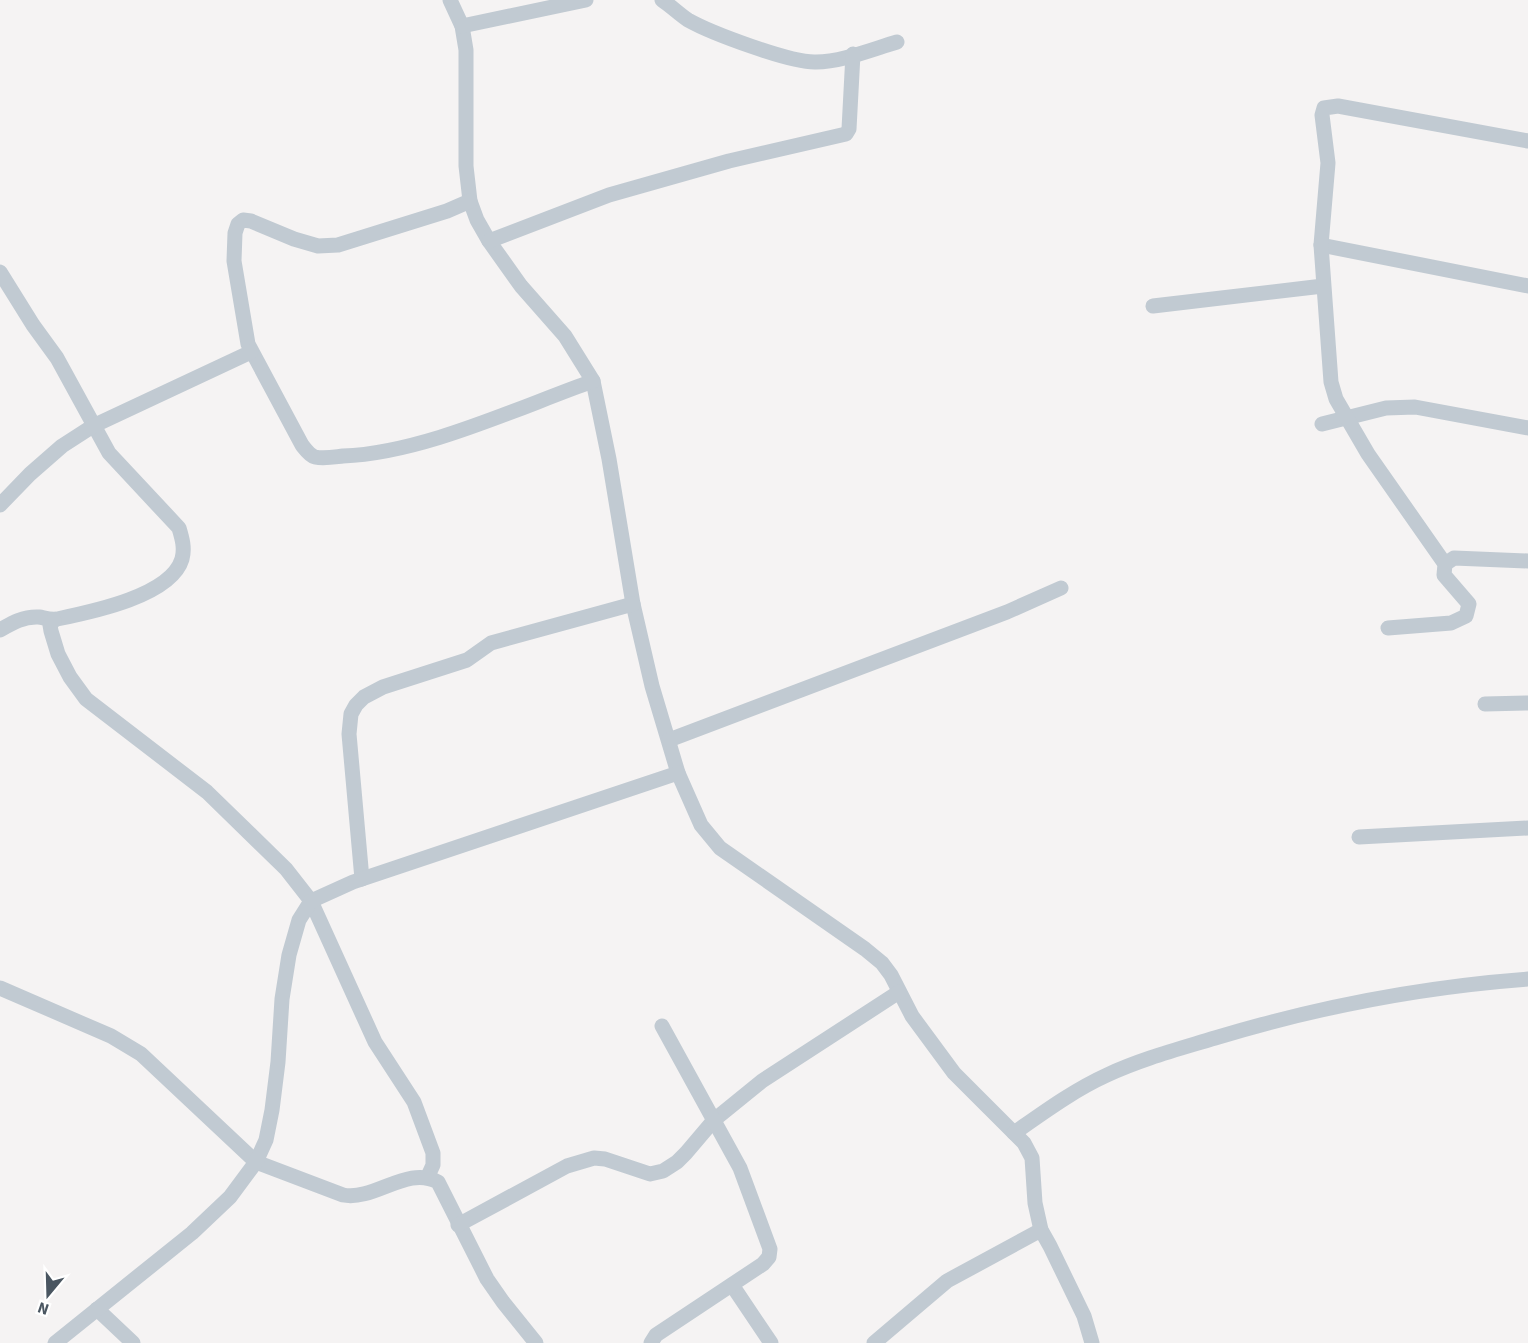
<svg xmlns="http://www.w3.org/2000/svg" width="1528" height="1343" font-family="'Source Sans 3',sans-serif">
	<style>
		.lines { fill: none; stroke-linecap: round; stroke-linejoin: round }
		.minor { stroke: #c1cad2; stroke-width: 15 }
	</style>
	<rect width="100%" height="100%" fill="#f5f3f3"/>
	<g class="lines">
		<g class="minor">
			<polyline points="450,0 462,26 466,50 466,166 470,201 477,220 489,241 521,286 565,336 593,381 609,459 633,604 652,686 678,773 701,825 720,848 865,949 882,963 891,975 912,1016 954,1073 1024,1143 1032,1158 1035,1203 1041,1230 1050,1246 1084,1316 1092,1343"/>
			<path d="M662 0C671 6 679 14 688 20 711 33 791 63 816 62 841 62 873 49 897 42"/>
			<polyline points="462,26 586,0"/>
			<path d="M470 201 447 211 338 245 318 246 294 239 251 221 243 220 238 224 235 233 234 261 248 344 302 445C306 450 309 455 315 457 324 459 334 457 343 456 423 453 517 408 593 381"/>
			<polyline points="489,241 609,195 729,161 846,134 849,129 853,54"/>
			<polyline points="1321,245 1528,286"/>
			<path d="M0 272 33 325 57 358 109 453 179 528C182 538 185 548 182 559 171 596 91 612 57 619 51 620 45 618 39 617 24 616 12 623 0 630"/>
			<polyline points="1153,306 1323,286"/>
			<polyline points="1322,424 1386,408 1415,407 1528,428"/>
			<polyline points="0,505 30,474 62,446 93,426 251,352"/>
			<polyline points="1445,564 1454,558 1528,561"/>
			<polyline points="54,620 50,625 51,631 58,654 70,677 86,699 207,792 286,869 311,901 375,1042 414,1102 433,1153 433,1165 428,1176"/>
			<polyline points="1388,628 1451,623 1466,616 1469,604 1444,575 1445,564 1368,454 1336,399 1331,382 1321,245 1328,163 1322,115 1324,108 1338,106 1528,141"/>
			<polyline points="1485,704 1528,703"/>
			<polyline points="669,740 1007,612 1061,588"/>
			<polyline points="1359,837 1528,828"/>
			<polyline points="362,879 349,734 351,714 356,705 364,697 383,687 467,660 491,643 633,604"/>
			<path d="M0 988 111 1036 141 1054 256 1162 343 1195C375 1201 407 1165 438 1182L487 1279 503 1302 536 1343"/>
			<path d="M1014 1133C1044 1112 1074 1090 1107 1075 1141 1059 1179 1049 1215 1038 1317 1007 1421 987 1528 979"/>
			<polyline points="458,1225 567,1166 594,1158 605,1159 650,1174 663,1171 677,1162 686,1153 714,1120 762,1081 899,992"/>
			<polyline points="732,1285 771,1343"/>
			<polyline points="97,1309 133,1343"/>
			<polyline points="55,1343 192,1233 230,1197 256,1162 266,1140 272,1110 278,1062 282,999 289,955 299,920 311,901 353,882 678,773"/>
			<polyline points="651,1343 656,1335 763,1264 769,1257 770,1249 740,1168 662,1026"/>
			<polyline points="874,1343 947,1281 1041,1230"/>
		</g>
	</g>
	<g transform="translate(48 1295) rotate(199)" stroke="#ffffff" stroke-width="4.5" paint-order="stroke">
	<path d="M0-4.5L10 22L0 15L-10 22Z" fill="#4a5661"/>
	<text y="-9" font-size="16" font-weight="bold" text-anchor="middle" fill="#4a5661">N</text>
	</g>
</svg>
